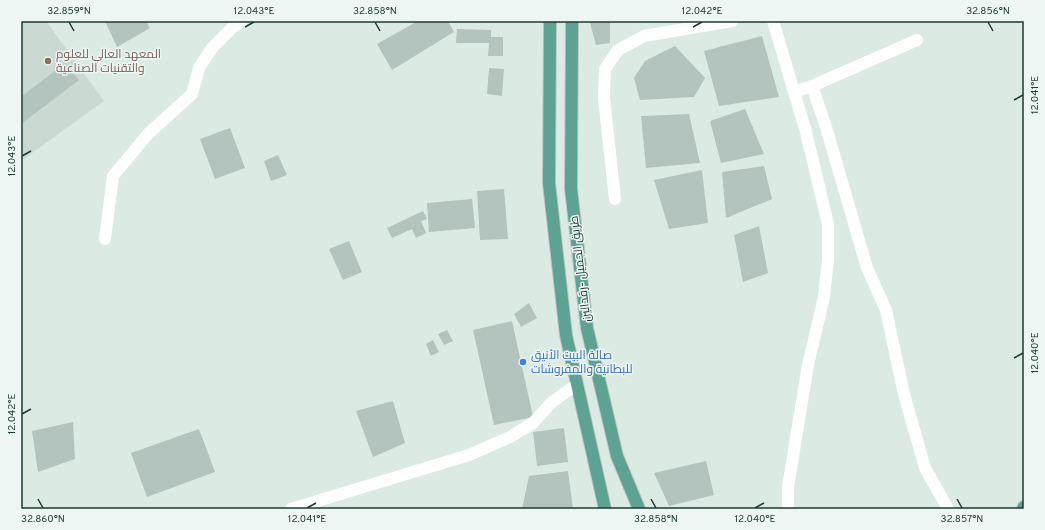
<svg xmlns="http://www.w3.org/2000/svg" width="1045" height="530" font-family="Overpass,Cairo,sans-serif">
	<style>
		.built { fill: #cbd9d3 }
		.building { fill: #b2c4bd }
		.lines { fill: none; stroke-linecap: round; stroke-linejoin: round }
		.primary-casing { stroke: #bcc4c2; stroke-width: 14 }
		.minor { stroke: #fff; stroke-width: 12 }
		.primary { stroke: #5ea293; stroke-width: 12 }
		.ticks { fill: none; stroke: #1e3933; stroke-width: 1.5 }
		.education-dot { fill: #8d6e63; stroke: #edf6f2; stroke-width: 1.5 }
		.shop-dot { fill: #3f7fe0; stroke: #edf6f2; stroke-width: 1.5 }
		.labels { text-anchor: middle; stroke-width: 3; stroke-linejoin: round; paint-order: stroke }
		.education-label { font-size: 12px; fill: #785e54; stroke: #edf6f2; text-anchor: start }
		.street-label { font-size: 12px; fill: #1e3933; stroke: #edf6f2 }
		.shop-label { font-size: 12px; fill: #366cbe; stroke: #edf6f2; text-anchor: start }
		.neatline { fill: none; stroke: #1e3933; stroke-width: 1.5 }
		.ticks-label { font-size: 10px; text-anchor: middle; fill: #1e3933 }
	</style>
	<rect width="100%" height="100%" fill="#dceae4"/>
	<polygon class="built" points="21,21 46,21 104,101 21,161"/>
	<g class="building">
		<polygon points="105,21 146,21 150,28 117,47"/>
		<polygon points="418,21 448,21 454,32 392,70 377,44"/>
		<polygon points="596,21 610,21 610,43 596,45 590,23"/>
		<polygon points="457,29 491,30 491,37 503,37 503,56 488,56 489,43 456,43"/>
		<polygon points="762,36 779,97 719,106 704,51"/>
		<polygon points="675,46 705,78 694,97 640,100 634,78 645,61"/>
		<polygon points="65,63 79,80 21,124 21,97"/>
		<polygon points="489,68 504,69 502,96 487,94"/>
		<polygon points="745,109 764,154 721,163 710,121"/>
		<polygon points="689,114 700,163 646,168 641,116"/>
		<polygon points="230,128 245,168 215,179 200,139"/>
		<polygon points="278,155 287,175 271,181 264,161"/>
		<polygon points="764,166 772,199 726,218 722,172"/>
		<polygon points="702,170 708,223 669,229 654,180"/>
		<polygon points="504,189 508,239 480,240 477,191"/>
		<polygon points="472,199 475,228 429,232 427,203"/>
		<polygon points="423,211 427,219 421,221 426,233 416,238 412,229 392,238 387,228"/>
		<polygon points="759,226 768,273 743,282 734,235"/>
		<polygon points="349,241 362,272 343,280 329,249"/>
		<polygon points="529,303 537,318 521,327 514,314"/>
		<polygon points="512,321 533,417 494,425 473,330"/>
		<polygon points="447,330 453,341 444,345 438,334"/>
		<polygon points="433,340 439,352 431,356 426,344"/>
		<polygon points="393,401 405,443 373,457 356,411"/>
		<polygon points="73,422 75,459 38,472 32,431"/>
		<polygon points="564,428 568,462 537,466 533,432"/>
		<polygon points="199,429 215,472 147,497 131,453"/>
		<polygon points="706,461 714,495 669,506 654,473"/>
		<polygon points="568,471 573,509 522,509 529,476"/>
	</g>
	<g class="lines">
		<defs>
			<g id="primary">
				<polyline points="550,21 549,183 566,335 605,509"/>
				<polyline points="572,21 571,189 587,328 617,456 639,509"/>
				<polyline points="1023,509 1024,507"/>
			</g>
		</defs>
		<use href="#primary" class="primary-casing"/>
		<g class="minor">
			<polyline points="773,21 806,132 828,224 828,259 824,297 808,365 788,487 788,509"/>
			<polyline points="812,86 826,127 867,268 886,310 904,394 925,468 948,509"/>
			<polyline points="794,92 812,86 917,40"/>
			<polyline points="615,199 604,98 605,69 618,50 644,36 732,21"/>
			<polyline points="105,239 113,176 148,134 192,94 199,68 212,48 233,27 242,21"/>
			<polyline points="291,509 469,455 510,437 533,423 551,403 577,384"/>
		</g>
		<use href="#primary" class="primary"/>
	</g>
	<path class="ticks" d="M69 22 74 31M375 22 380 31M988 22 993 31M245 27 254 22M693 27 702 22M1014 100 1023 95M22 156 31 151M1014 358 1023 353M22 414 31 409M38 499 43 508M651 499 656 508M957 499 962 508M307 508 316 503M755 508 764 503"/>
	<circle class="education-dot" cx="48" cy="61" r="4"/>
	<circle class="shop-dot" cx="523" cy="362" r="4"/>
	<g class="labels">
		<g class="education-label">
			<text x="56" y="58">المعهد العالي للعلوم<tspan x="56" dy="14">والتقنيات الصناعية</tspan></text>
		</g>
		<g class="street-label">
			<text transform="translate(580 269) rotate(-97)" y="4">طريق الجميل -رقدالين</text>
		</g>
		<g class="shop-label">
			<text x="531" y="359">صالة البيت الأنيق<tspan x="531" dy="14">للبطانية والمفروشات</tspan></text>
		</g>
	</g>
	<rect width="1045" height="530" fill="none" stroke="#edf6f2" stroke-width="44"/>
	<rect x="22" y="22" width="1001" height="486" class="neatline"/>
	<g class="ticks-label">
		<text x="69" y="14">32.859°N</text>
		<text x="254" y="14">12.043°E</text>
		<text x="375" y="14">32.858°N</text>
		<text x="702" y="14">12.042°E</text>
		<text x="988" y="14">32.856°N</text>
		<text transform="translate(1034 95) rotate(-90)" y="4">12.041°E</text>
		<text transform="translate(11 156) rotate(-90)" y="4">12.043°E</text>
		<text transform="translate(1034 353) rotate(-90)" y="4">12.040°E</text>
		<text transform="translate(11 414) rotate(-90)" y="4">12.042°E</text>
		<text x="43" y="522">32.860°N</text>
		<text x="307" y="522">12.041°E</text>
		<text x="656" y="522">32.858°N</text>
		<text x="755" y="522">12.040°E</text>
		<text x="962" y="522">32.857°N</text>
	</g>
</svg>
